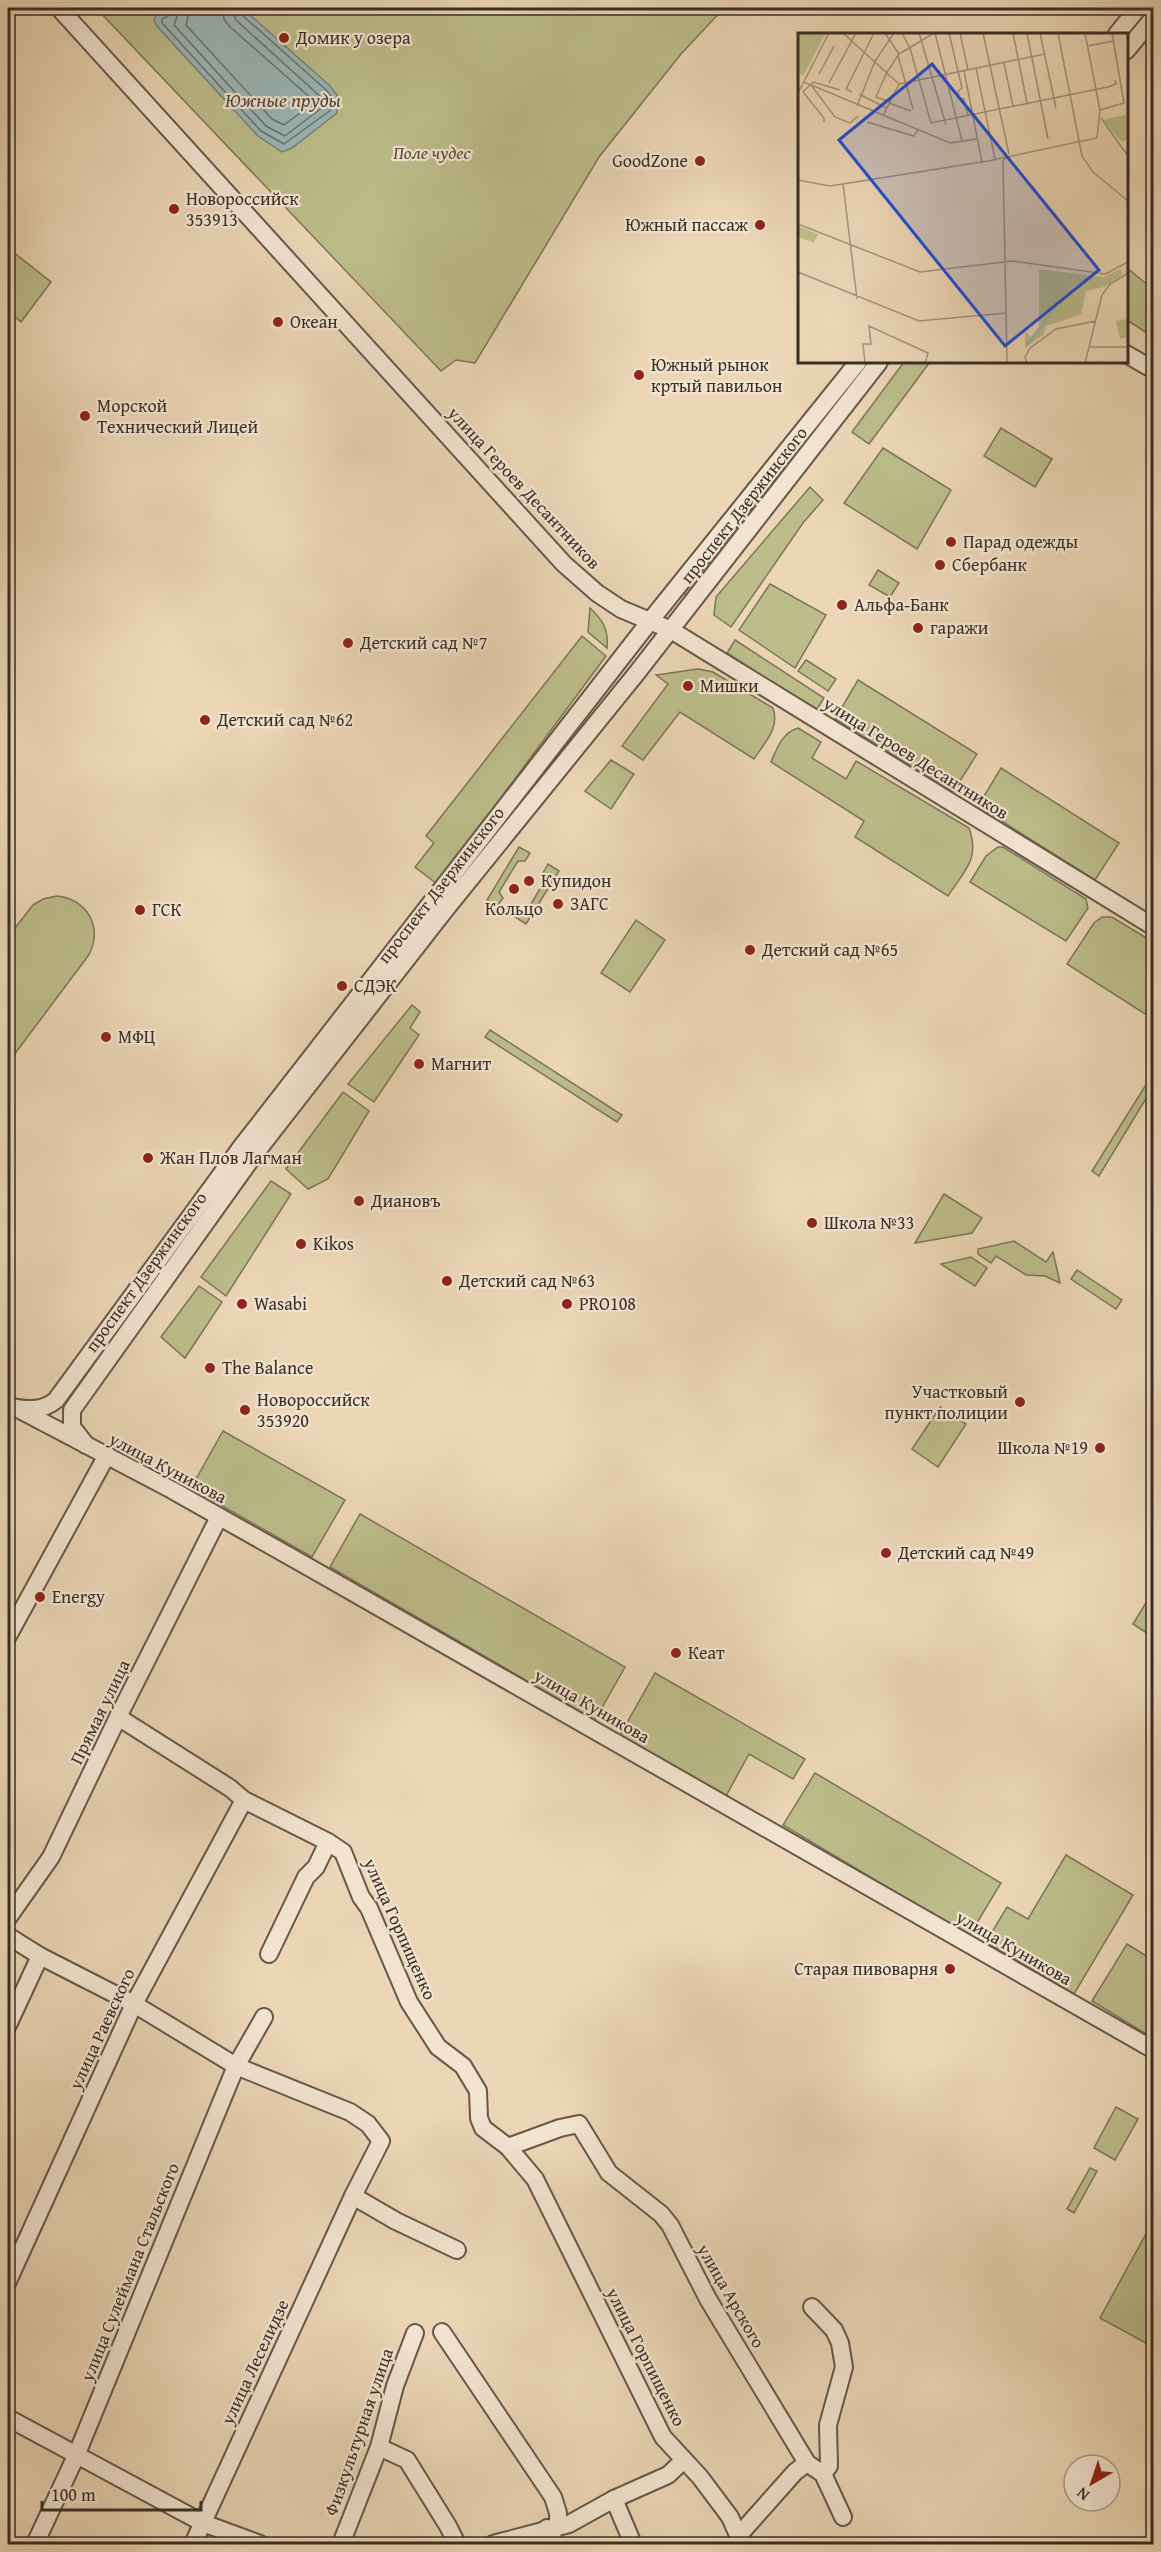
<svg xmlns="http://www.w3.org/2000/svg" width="1161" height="2552" font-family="'Gentium Book Plus',serif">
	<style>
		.green { fill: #bcbd8b; stroke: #7a7658; stroke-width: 1.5 }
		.water { fill: #9bb7b7; stroke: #74807d; stroke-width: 1.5 }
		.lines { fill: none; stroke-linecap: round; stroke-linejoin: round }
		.shore { stroke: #6a726e; stroke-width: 1.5 }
		.minor-casing { stroke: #66584a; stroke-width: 20 }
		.minor { stroke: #f3e4d0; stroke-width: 16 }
		.poi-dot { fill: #8f2418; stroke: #f3e4d0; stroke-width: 2 }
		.labels { text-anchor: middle; stroke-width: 4.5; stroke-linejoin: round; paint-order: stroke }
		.poi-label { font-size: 18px; fill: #392e26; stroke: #f3e4d0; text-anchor: start }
		.park-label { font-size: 18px; font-style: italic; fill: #534b3a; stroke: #f3e4d0 }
		.street-label { font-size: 18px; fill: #392e26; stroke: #f3e4d0 }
		.water-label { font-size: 20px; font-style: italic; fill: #4d4943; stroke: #f3e4d0 }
		.inset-river { fill: none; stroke: #9bb7b7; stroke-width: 3 }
		.inset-road { fill: none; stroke: #a4937c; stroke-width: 1.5 }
		.view { fill: #1d4ed8; fill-opacity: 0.15; stroke: #1d4ed8; stroke-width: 3 }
		.inset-edge { fill: none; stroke: #392e26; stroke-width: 3 }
	</style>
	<rect width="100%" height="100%" fill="#ecd6b6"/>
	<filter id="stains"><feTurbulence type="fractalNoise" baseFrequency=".00333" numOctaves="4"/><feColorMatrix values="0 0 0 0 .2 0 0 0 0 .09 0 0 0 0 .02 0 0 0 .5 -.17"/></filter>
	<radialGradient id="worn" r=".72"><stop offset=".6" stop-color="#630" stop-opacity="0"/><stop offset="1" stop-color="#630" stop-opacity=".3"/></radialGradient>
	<g class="green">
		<polygon points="96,8 724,8 681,54 599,157 475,363 456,360 441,371"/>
		<polygon points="8,248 51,282 21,322 8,311"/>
		<polygon points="1127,268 1153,289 1153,337 1127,320"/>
		<polygon points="904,362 930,362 869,444 852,432"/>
		<polygon points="1001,428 1052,459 1035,487 984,456"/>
		<polygon points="883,448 951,490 917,549 844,503"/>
		<polygon points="774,476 780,481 688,597 682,592"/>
		<polygon points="810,487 823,500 803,523 731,627 714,615 716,597"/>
		<polygon points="878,570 899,583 890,597 869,585"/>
		<polygon points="770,584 826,615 795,668 739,630"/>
		<path d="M590 608C603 620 609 630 607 648L588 632Z"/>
		<polygon points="582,636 606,656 437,884 415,867 434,843 426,836"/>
		<polygon points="735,640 824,698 816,711 727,653"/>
		<polygon points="806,660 836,679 828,691 798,671"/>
		<path d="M698 669 713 672 773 708C780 728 765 742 754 759L680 712 643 760 622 746 668 684 656 675Z"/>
		<polygon points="858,680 977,754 953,792 835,719"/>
		<path d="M798 728 821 742 812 758 846 779 856 761 969 828C980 859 965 870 948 896L855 837 864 821 771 762C777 748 782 733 798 728Z"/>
		<polygon points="611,760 634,774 611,809 585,791"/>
		<polygon points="1001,768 1119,843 1095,880 978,806"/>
		<polygon points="519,847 530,853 525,861 518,861 499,892 503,898 497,906 487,900"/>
		<polygon points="998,847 1003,847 1086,899 1088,908 1066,941 970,882 986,856"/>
		<polygon points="548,864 559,871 526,924 515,917 521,909 528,909 546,879 543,873"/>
		<path d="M57 896C88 899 104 929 88 956L8 1063V937L33 905 43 899Z"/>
		<polygon points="1102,917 1112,917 1153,942 1153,1019 1067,964 1094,923"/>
		<polygon points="636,920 665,940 630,992 601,973"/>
		<polygon points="412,1005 420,1012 410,1028 419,1035 374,1102 348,1084"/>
		<polygon points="490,1030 622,1115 617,1122 485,1037"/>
		<polygon points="1154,1072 1153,1087 1099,1176 1092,1171"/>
		<polygon points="343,1092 369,1111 328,1179 308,1189 286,1169"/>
		<polygon points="271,1181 291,1194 226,1296 201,1277"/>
		<polygon points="944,1194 982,1218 972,1233 915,1243"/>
		<polygon points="1014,1241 1046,1262 1053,1252 1060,1283 1045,1276 1026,1275 996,1256 991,1263 978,1254 978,1249"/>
		<polygon points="971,1257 987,1268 975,1286 941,1264"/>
		<polygon points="1077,1270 1122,1300 1116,1309 1071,1279"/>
		<polygon points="199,1286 222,1302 185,1358 161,1337"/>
		<polygon points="940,1407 966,1424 938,1467 912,1449"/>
		<polygon points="223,1431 345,1500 312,1557 191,1488"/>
		<polygon points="360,1514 625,1667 595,1720 330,1567"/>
		<polygon points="1153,1591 1154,1637 1153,1637 1133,1624"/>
		<polygon points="655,1673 805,1759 793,1779 749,1754 726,1796 620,1735"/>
		<polygon points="815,1773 1001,1883 969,1936 783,1825"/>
		<polygon points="1066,1855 1133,1895 1074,1994 986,1942 1007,1907 1028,1919"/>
		<polygon points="1127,1944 1153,1960 1153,2038 1092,2001"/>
		<polygon points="1116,2107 1138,2119 1115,2160 1094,2148"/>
		<polygon points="1090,2168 1097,2171 1074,2213 1067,2209"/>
		<polygon points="1153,2221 1153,2347 1100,2318"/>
	</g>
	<polygon class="water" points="173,8 242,8 329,85 337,95 337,113 292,148 282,152 258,136 156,25 154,20 157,14"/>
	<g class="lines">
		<g class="shore">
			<polyline points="173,8 172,14 162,19 162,23 261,131 284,144 331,110 332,97 325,89 241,14 239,8"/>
			<polyline points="180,8 174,25 266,126 285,136 324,106 324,100 236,20 231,8"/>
			<polyline points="190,8 186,25 272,119 284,125 312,104 313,100 229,26 224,19 222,8"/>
		</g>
		<defs>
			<g id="minor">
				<polyline points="59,8 564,564 597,593 621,609 671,630 1154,927"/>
				<polyline points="1117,34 1138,8"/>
				<polyline points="1126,51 1154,17"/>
				<polyline points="1126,354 1154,370"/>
				<path d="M8 1406C24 1410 42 1412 56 1400L242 1146 650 621 858 362"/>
				<polyline points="18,1409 172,1490 312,1569 1154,2050"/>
				<polyline points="86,1445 72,1427 72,1410 254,1155 445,910 636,674 879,362"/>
				<polyline points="8,1636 107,1455"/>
				<polyline points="118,1717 230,1788 244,1800 328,1842 343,1852 361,1897 369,1908 409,2002 438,2047 463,2066 478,2091 479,2118 483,2128 508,2147 535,2179 663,2437 700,2477 730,2517 742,2544"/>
				<polyline points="8,1918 51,1857 118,1717 219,1517"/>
				<polyline points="8,1936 40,1956 134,2004 236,2066 350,2112 368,2124 381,2141 353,2196 193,2544"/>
				<polyline points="269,1954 306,1877 316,1867 328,1842"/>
				<polyline points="8,2025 40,1956"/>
				<polyline points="508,2147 560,2128 579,2124 609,2173 661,2214 670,2225 708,2299 807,2463 823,2474 843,2517"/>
				<polyline points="353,2196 396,2221 457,2250"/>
				<polyline points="8,2281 134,2004 244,1800"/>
				<polyline points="812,2307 834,2330 840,2343 844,2367 828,2425 829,2466 823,2474"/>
				<polyline points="442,2332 553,2497 558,2513 558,2526"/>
				<polyline points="8,2418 203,2523 260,2544"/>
				<polyline points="379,2447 407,2460 448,2526 457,2544"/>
				<polyline points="614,2499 633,2544"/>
				<polyline points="547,2528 556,2544"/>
				<polyline points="739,2535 795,2472 807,2463"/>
				<polyline points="35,2544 76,2456 236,2066 264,2017"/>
				<polyline points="341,2544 379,2447 395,2386 415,2333"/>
				<polyline points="493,2544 569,2524 614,2499 668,2475 684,2460"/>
			</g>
		</defs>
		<use href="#minor" class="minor-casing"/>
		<use href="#minor" class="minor"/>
	</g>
	<g class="poi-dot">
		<circle cx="284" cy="38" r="6"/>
		<circle cx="700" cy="161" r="6"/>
		<circle cx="174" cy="209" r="6"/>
		<circle cx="760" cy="225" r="6"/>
		<circle cx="278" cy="322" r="6"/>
		<circle cx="639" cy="375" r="6"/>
		<circle cx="85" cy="416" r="6"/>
		<circle cx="951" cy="542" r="6"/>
		<circle cx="940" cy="565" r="6"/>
		<circle cx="842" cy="605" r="6"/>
		<circle cx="918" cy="628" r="6"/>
		<circle cx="348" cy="643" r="6"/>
		<circle cx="688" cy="686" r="6"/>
		<circle cx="205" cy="720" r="6"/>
		<circle cx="529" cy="881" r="6"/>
		<circle cx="514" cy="889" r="6"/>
		<circle cx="558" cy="904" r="6"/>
		<circle cx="140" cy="910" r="6"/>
		<circle cx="750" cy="950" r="6"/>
		<circle cx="342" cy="986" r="6"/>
		<circle cx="106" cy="1037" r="6"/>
		<circle cx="419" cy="1064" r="6"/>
		<circle cx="148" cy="1158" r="6"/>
		<circle cx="359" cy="1201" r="6"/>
		<circle cx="812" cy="1223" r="6"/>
		<circle cx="301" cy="1244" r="6"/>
		<circle cx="447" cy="1281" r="6"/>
		<circle cx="242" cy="1304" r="6"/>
		<circle cx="567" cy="1304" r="6"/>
		<circle cx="210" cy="1368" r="6"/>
		<circle cx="1020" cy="1402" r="6"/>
		<circle cx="245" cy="1410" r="6"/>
		<circle cx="1100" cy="1448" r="6"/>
		<circle cx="886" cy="1553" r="6"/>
		<circle cx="40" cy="1597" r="6"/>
		<circle cx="676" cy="1653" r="6"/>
		<circle cx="950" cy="1969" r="6"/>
	</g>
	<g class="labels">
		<g class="poi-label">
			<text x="296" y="44">Домик у озера</text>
			<text x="688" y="167" text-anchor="end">GoodZone</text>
			<text x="186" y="205">Новороссийск<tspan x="186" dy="21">353913</tspan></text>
			<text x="748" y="231" text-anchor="end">Южный пассаж</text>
			<text x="290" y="328">Океан</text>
			<text x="651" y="371">Южный рынок<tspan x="651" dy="21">кртый павильон</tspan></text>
			<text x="97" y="412">Морской<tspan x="97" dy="21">Технический Лицей</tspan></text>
			<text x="963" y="548">Парад одежды</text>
			<text x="952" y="571">Сбербанк</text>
			<text x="854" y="611">Альфа-Банк</text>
			<text x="930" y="634">гаражи</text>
			<text x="360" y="649">Детский сад №7</text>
			<text x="700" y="692">Мишки</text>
			<text x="217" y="726">Детский сад №62</text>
			<text x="541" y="887">Купидон</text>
			<text x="570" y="910">ЗАГС</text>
			<text x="514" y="915" text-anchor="middle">Кольцо</text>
			<text x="152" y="916">ГСК</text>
			<text x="762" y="956">Детский сад №65</text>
			<text x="354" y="992">СДЭК</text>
			<text x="118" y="1043">МФЦ</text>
			<text x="431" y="1070">Магнит</text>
			<text x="160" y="1164">Жан Плов Лагман</text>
			<text x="371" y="1207">Диановъ</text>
			<text x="824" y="1229">Школа №33</text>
			<text x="313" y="1250">Kikos</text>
			<text x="459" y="1287">Детский сад №63</text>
			<text x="254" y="1310">Wasabi</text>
			<text x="579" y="1310">PRO108</text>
			<text x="222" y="1374">The Balance</text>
			<text x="1008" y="1398" text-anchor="end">Участковый<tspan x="1008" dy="21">пункт полиции</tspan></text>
			<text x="257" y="1406">Новороссийск<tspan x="257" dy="21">353920</tspan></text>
			<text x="1088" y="1454" text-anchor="end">Школа №19</text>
			<text x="898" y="1559">Детский сад №49</text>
			<text x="52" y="1603">Energy</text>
			<text x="688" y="1659">Кеат</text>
			<text x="938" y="1975" text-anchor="end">Старая пивоварня</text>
		</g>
		<g class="park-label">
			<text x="432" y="159">Поле чудес</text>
		</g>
		<g class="street-label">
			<text transform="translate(524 488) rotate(47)" y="6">улица Героев Десантников</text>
			<text transform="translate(744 505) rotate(-52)" y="6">проспект Дзержинского</text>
			<text transform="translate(916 758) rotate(32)" y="6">улица Героев Десантников</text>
			<text transform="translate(441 885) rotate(-52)" y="6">проспект Дзержинского</text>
			<text transform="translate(146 1272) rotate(-54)" y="6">проспект Дзержинского</text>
			<text transform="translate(168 1468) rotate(28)" y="6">улица Куникова</text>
			<text transform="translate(592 1706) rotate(30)" y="6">улица Куникова</text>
			<text transform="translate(100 1712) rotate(-64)" y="6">Прямая улица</text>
			<text transform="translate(400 1929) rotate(66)" y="6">улица Горпищенко</text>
			<text transform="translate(1014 1948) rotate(30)" y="6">улица Куникова</text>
			<text transform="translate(102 2029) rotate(-65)" y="6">улица Раевского</text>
			<text transform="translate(130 2272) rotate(-68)" y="6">улица Сулеймана Стальского</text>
			<text transform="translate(731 2296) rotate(60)" y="6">улица Арского</text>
			<text transform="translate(646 2357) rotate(63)" y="6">улица Горпищенко</text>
			<text transform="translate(255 2362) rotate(-65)" y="6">улица Леселидзе</text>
			<text transform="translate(359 2432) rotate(-71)" y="6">Физкультурная улица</text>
		</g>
		<g class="water-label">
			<text x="283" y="107">Южные пруды</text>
		</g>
	</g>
	<g transform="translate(798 33)">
		<rect width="330" height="330" fill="#ecd6b6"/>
		<path d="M0 0H28L5 43 0 39ZM330 81V106L324 109 305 87ZM0 193 20 201 16 210 0 204ZM241 236 305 244 322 236 325 241 306 254 288 258 283 281 248 293 246 301 227 315V298L233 305 241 294ZM329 286 330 304 322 306 318 288Z" fill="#bcbd8b"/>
		<path class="inset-river" d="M229 312 258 274"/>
		<path class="inset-road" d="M45 0 101 51M87 0 101 21M104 0 112 15 133 90 310 54 318 51 317 47M121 0 148 92M137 0 164 108M151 0 164 55 160 58 161 65 166 66 170 82M162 0 170 37M185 0 211 121M215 0 229 70M229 0 250 106M242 0 258 75M260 0 284 123 295 139 330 168M289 13 315 8M100 23 115 76M206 30 215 73M178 35 197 126M166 38 184 129M21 41 36 13M6 49 152 110 179 106M31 50 58 0M101 51 247 21M13 52 37 84 52 90 60 83M54 59 48 56 76 0M0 60 31 0M61 61 88 75M92 69 78 64 89 39 101 21 136 0M91 70 113 78M59 73 77 28 96 0M302 77 326 70 314 0M85 83 101 51M303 85 330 123M26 89V85L5 59 15 49 42 57M69 89 116 103 120 97M208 124 205 128 209 330M0 147 32 153 190 128 299 105 302 77 287 0M45 151 59 266M0 191 122 239 214 228 307 241 330 229M0 239 121 288 208 280M291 314H330M67 330 65 311H73L71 293 130 320 127 330M229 330 227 324 232 315 258 296 298 288M287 330 304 262 312 251 330 240"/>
		<path class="view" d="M134 31 301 237 207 313 41 107Z"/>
		<rect width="330" height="330" class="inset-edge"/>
	</g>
	<rect width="1161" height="2552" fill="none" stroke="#ecd6b6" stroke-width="30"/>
	<rect x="9" y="9" width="1143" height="2534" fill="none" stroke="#392e26" stroke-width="3"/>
	<rect x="15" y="15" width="1131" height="2522" fill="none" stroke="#392e26" stroke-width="1.5"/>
	<g transform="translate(1092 2483) rotate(219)"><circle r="28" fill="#f3e4d0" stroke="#a99b8c" stroke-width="1.5"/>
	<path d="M0-4.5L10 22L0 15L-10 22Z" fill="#8f2418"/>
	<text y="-9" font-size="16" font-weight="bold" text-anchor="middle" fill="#392e26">N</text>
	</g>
	<path d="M42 2501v9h159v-9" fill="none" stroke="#392e26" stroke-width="3"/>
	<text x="51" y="2501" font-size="18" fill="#392e26" stroke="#f3e4d0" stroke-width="4.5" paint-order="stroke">100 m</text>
	<rect width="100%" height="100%" filter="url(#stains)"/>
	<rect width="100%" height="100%" fill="url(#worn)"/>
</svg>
